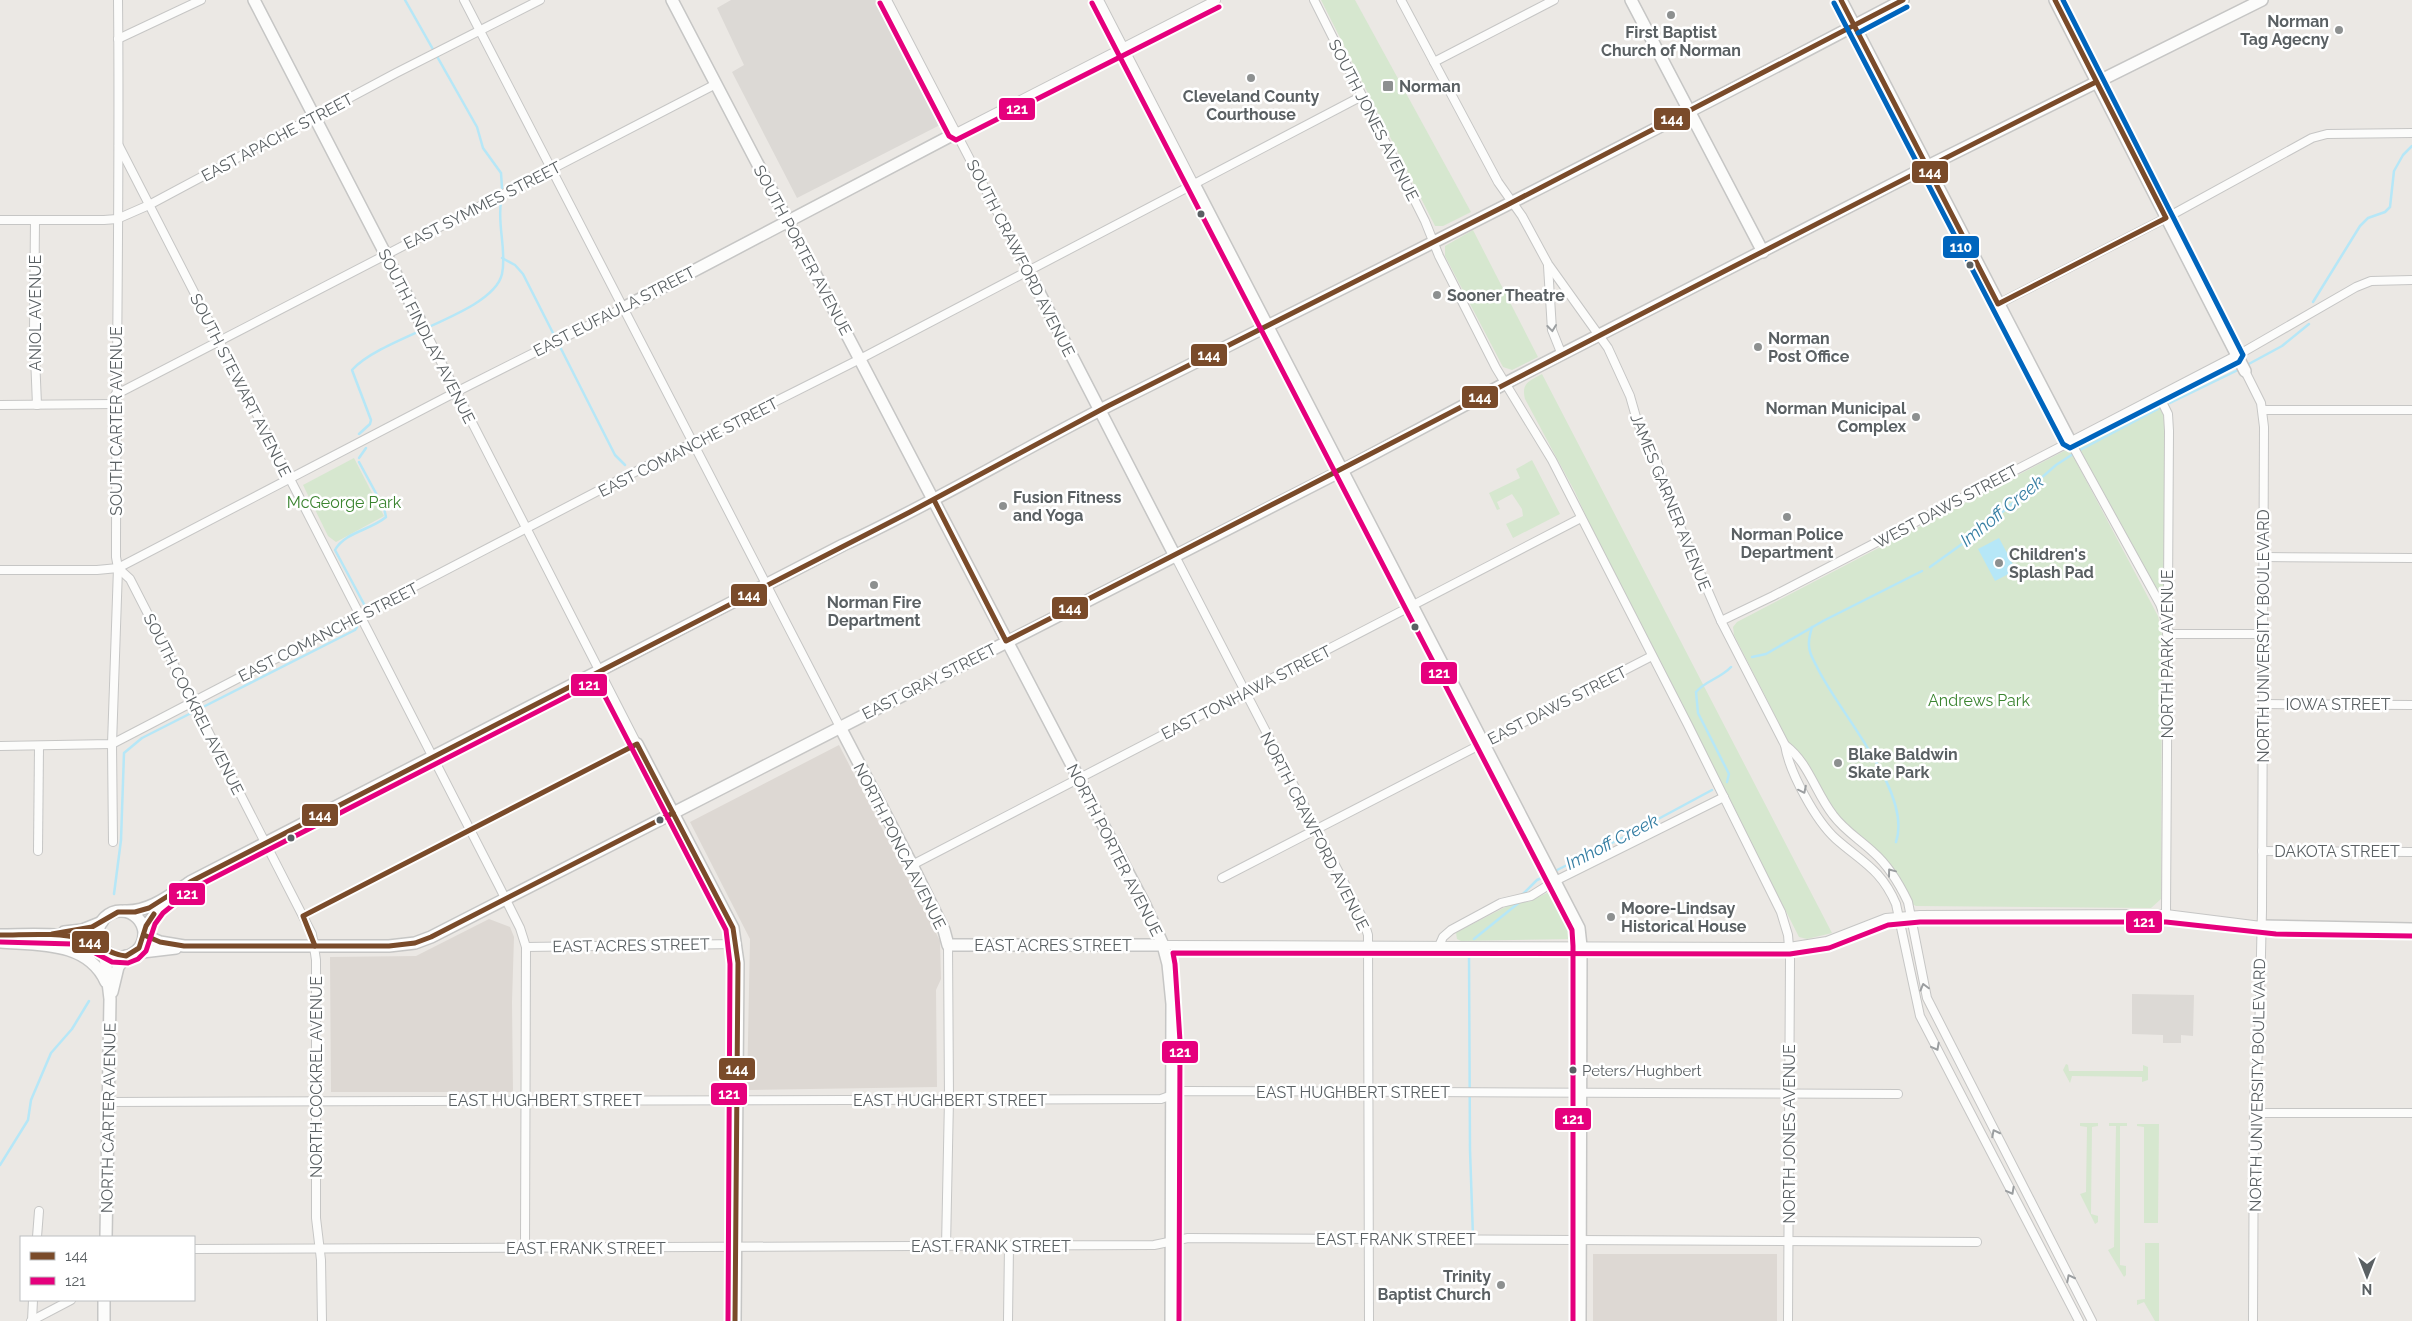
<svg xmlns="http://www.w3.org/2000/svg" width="2412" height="1321" font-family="Raleway,sans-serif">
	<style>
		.industrial { fill: #dcd9d5 }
		.education { fill: #ddd8d3 }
		.green { fill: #d6e7cf }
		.water { fill: #b6e7f7 }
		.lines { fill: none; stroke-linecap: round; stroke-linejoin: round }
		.stream { stroke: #b6e7f7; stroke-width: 2.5 }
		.street-casing { stroke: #c6c6c5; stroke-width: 10 }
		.secondary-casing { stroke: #c6c6c5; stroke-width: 14 }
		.street { stroke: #fcfcfb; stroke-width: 8 }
		.secondary { stroke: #fcfcfb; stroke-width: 11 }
		.bus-1-casing { stroke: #fff; stroke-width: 9 }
		.bus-2-casing { stroke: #fff; stroke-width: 9 }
		.bus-3-casing { stroke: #fff; stroke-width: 9 }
		.bus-1 { stroke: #7a4b2a; stroke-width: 5 }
		.bus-2 { stroke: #e5007d; stroke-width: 5 }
		.bus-3 { stroke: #0065bd; stroke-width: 5 }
		.oneway { stroke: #9b9ea0 }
		.poi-dot { fill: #8d9090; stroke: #fff; stroke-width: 2 }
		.bus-dot { fill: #5a6063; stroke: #fff; stroke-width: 2 }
		.labels { text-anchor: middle; stroke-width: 5; stroke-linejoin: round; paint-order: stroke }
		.bus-label { font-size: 15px; fill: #5a6063; stroke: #fff; text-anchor: start }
		.poi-label { font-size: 16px; font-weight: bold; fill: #5a6063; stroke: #fff; text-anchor: start }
		.street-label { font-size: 16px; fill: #5a6063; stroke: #fff }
		.park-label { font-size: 16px; fill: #3b8430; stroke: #fff }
		.water-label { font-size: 18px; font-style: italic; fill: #357ea3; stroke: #fff }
		.line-badge { stroke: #fff; stroke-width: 2 }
		.badge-label { font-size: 14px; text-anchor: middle; font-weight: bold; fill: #fff }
	</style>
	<rect width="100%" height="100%" fill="#ebe8e4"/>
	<g class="industrial">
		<polygon points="731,0 875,0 940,125 797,198 732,72 744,65 717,8"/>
		<polygon points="2132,994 2194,995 2193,1036 2181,1035 2181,1043 2163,1043 2163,1035 2132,1034"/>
	</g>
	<g class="education">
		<polygon points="839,745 940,941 941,979 936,990 937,1087 747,1090 750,939 690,822"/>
		<polygon points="489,919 510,927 514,937 512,1002 513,1092 331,1092 330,957 416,956"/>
		<rect x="1593" y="1254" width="184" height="67"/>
	</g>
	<g class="green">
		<polygon points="1321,0 1355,0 1471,212 1443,226 1435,226"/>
		<polygon points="1473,230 1538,357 1512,370 1503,367 1445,256 1445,246"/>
		<path d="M1542 374 1832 933 1807 939 1799 937 1590 525 1575 492 1525 399C1521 383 1529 381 1542 374Z"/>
		<polygon points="2156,403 2163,413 2165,425 2164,587 2158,593 2077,444"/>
		<polygon points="2066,450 2071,452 2158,616 2162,635 2161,899 2151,908 1916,906 1912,904 1906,891 1840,820 1802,758 1789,743 1734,635 1733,627 1737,622"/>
		<polygon points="354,458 384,516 336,542 328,536 303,485"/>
		<polygon points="1532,460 1560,514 1513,538 1506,524 1523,516 1522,509 1512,494 1497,502 1500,509 1497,510 1489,493 1520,478 1516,469"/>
		<polygon points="1551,891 1554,892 1572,928 1573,937 1571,939 1461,941 1457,939 1456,933 1459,931 1515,902 1528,902"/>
		<polygon points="2066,1064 2068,1065 2069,1071 2143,1071 2143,1065 2148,1067 2148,1080 2142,1082 2142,1077 2072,1076 2070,1083 2063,1070"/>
		<polygon points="2080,1123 2098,1123 2098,1126 2092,1127 2091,1214 2098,1216 2098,1222 2095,1224 2080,1194 2086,1192 2087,1127 2080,1126"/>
		<polygon points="2109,1123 2127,1123 2127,1126 2120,1126 2120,1265 2126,1266 2126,1275 2124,1277 2108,1250 2114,1247 2116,1126 2109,1126"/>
		<polygon points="2137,1124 2159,1124 2158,1223 2144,1223 2144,1127 2137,1126"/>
		<polygon points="2145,1243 2159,1243 2159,1321 2155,1321 2144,1302 2137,1305 2137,1300 2145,1299"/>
	</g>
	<polygon class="water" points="1999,538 2016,570 1995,581 1978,549"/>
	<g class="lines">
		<g class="stream">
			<polyline points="405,0 477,127 483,148 501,173 502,188"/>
			<polyline points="502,258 515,265 523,274 615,455 625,465"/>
			<polyline points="2313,302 2360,226 2368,218 2385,212 2390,207 2394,171 2403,155 2412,146"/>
			<polyline points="2245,366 2282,346 2309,324"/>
			<polyline points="2170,403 2240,369"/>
			<path d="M359 434 370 424 371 420 352 370C382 336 493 314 502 274 507 251 497 225 501 202"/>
			<polyline points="2080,450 2158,409"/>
			<polyline points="359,458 366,448"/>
			<path d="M359 462 384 508 386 517C371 530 345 532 335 550L365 606"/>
			<polyline points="1930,567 1983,529 2056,465 2073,454"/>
			<path d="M1812 627C1811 631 1809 637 1809 642 1808 651 1813 659 1817 667 1838 712 1913 792 1896 842"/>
			<polyline points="1752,657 1766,654 1823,621 1922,571"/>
			<path d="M1727 782 1729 774 1698 713 1696 692C1705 681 1721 678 1731 667"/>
			<polyline points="1553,872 1634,832 1712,790"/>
			<polyline points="114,894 121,840 124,753 142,738 355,630 357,627"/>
			<polyline points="1521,896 1537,880 1548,875"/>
			<polyline points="1474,939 1521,901"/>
			<polyline points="1469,952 1470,1150 1473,1237"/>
			<polyline points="0,1165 28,1120 31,1100 51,1053 72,1029 89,1001"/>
		</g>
		<defs>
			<g id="street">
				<polyline points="464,0 840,727"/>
				<polyline points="887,0 1028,271"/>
				<polyline points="1099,0 1194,184"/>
				<polyline points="1314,0 1425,221 1439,256 1496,368 1552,460 1688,725 1781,912 1788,935 1790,959 1788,1321"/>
				<path d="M1401 0 1498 182 1522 216 1548 264 1608 348 1630 396 1638 424 1657 462 1671 506 1721 621 1785 745C1789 772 1816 821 1836 839 1862 862 1881 869 1896 904L1920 1016 2079 1321"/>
				<polyline points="118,39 201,0"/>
				<polyline points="1434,62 1554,0"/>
				<polyline points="956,133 1216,0"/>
				<polyline points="119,146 499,886 520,928 526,947 525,1248"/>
				<polyline points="0,220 104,220 117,219 149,205 396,73 540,0"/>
				<polyline points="35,220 34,332 37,405"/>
				<polyline points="1548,266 1552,330 1562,355"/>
				<polyline points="1998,304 2166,218 2312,138 2327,134 2412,133"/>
				<polyline points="419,319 637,744"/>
				<polyline points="2245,371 2261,403 2264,427 2262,910 2259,1040 2254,1100 2253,1321"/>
				<polyline points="115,395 716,84"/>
				<polyline points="2159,396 2168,414 2169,431 2166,914"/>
				<polyline points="0,405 115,404"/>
				<polyline points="2263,410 2412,410"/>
				<polyline points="2070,441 2160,604 2165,618"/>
				<polyline points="1175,556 1363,919 1368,935 1369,1321"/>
				<polyline points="2263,557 2412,558"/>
				<polyline points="118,568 130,579 312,934 316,960 316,1218 321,1260 322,1321"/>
				<polyline points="0,570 97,570 118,568 456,392 623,308"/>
				<polyline points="1721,621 1773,596 2245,351 2356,287 2371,281 2412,280"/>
				<polyline points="2167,634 2263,634"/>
				<polyline points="2263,704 2412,705"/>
				<path d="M1785 745C1809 763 1815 792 1833 815 1844 830 1859 839 1873 852 1889 866 1899 883 1908 902L1927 998 2092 1321"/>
				<polyline points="0,746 112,744 617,481 860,359 1362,96"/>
				<path d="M113 842 112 744 118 568 116 557C116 371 120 186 118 0"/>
				<polyline points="38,851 39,747"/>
				<polyline points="2262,851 2412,852"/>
				<polyline points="912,865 1581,518"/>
				<polyline points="1222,878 1652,656"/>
				<polyline points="1163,945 1789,947 1827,941 1886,918 1920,915 2166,914 2261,926"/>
				<polyline points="1439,946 1443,937 1451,930 1501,903 1531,896 1555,881 1724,797"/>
				<polyline points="526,947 737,944"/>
				<polyline points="109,1102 1161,1099 1183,1091 1898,1094"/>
				<polyline points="2254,1113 2412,1113"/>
				<polyline points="37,1237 39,1211"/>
				<polyline points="946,1247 949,1099 948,945"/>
				<polyline points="194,1249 1154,1245 1188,1238 1977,1242"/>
				<polyline points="31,1321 71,1300"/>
				<polyline points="32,1321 33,1300"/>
				<polyline points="1008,1321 1009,1246"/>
			</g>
			<g id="secondary">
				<polyline points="254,0 419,319"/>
				<polyline points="672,0 1145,905 1163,945 1168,964 1172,1004 1171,1321"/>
				<polyline points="1631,0 1763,252"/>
				<polyline points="1841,0 2070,441"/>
				<polyline points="2055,0 2245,371"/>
				<polyline points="1194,184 1579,928 1581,946 1580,1321"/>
				<polyline points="1028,271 1175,556"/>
				<polyline points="623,308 956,133"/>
				<polyline points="840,727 912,865 944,930 948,945 1163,945"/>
				<polyline points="637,744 733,928 738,963 735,1321"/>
				<path d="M125 911C149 912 170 895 190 882L843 545C934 503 1019 451 1108 406 1374 273 1640 139 1903 0"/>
				<circle cx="121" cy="934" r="23"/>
				<polyline points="2261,926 2412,929"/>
				<polyline points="144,929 165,901"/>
				<polyline points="64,932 82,930 102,922"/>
				<path d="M0 935C34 935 70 931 102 946"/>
				<polyline points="144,935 160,942 184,946 389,946 415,943 431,937 1341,471 1506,383 1928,166 2262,0"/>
				<path d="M0 942C38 945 88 941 106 982"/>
				<polyline points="104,948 110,999 106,1237"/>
				<polyline points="134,953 176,948"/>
				<polyline points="112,992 118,967 126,956"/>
				<polyline points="104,1321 104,1300"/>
			</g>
		</defs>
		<use href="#street" class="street-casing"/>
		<use href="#secondary" class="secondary-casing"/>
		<use href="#street" class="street"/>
		<use href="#secondary" class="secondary"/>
		<defs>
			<g id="bus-1">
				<polyline points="1841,0 1998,304 2166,218 2055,0"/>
				<path d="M934 500 1006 641C1370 456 1731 265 2096 82"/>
				<polyline points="52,934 92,927 118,912 135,912 149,908 190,882 910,512 1108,406 1507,205 1903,0"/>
				<path d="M0 935C27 935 56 932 83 939 98 943 109 955 126 956L139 948 146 926 154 914"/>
				<polyline points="144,935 160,942 184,946 389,946 415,943 431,937 673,813"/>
				<polyline points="315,946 303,916 637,744 733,928 738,963 735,1321"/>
			</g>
			<g id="bus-2">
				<polyline points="880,3 949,136 956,140 1219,7"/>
				<polyline points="1092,3 1572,930 1573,946 1573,1321"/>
				<polyline points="0,942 73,944 86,948 112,962 128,963 138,959 146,951 155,924 163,913 194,888 597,681 726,930 730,964 728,1321"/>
				<polyline points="1179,1321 1180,1041 1175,964 1173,953 1790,954 1829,948 1888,925 1920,922 2166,922 2276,934 2412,936"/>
			</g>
			<g id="bus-3">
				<polyline points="1834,3 2063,444 2070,448 2239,362 2243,355 2063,0"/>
				<polyline points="1858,33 1907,7"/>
			</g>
		</defs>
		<use href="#bus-1" class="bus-1-casing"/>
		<use href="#bus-2" class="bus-2-casing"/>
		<use href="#bus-3" class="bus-3-casing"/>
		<use href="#bus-1" class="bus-1"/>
		<use href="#bus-2" class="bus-2"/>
		<use href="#bus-3" class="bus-3"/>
	</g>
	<defs><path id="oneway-chevron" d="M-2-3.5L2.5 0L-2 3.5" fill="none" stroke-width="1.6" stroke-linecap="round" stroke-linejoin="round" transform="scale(1.25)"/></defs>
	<g class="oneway">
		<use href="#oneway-chevron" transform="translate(1552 328) rotate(83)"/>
		<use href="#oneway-chevron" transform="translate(1803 790) rotate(64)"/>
		<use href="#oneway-chevron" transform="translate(1891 872) rotate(-127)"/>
		<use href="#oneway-chevron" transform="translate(1924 987) rotate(-105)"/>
		<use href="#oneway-chevron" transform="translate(1936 1047) rotate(62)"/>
		<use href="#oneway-chevron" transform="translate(1995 1133) rotate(-117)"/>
		<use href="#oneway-chevron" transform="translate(2011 1191) rotate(62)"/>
		<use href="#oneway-chevron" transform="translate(2070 1278) rotate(-117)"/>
	</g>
	<g class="poi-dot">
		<circle cx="1671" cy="15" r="5"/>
		<circle cx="2339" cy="30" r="5"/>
		<circle cx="1251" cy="78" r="5"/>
		<rect x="1382" y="80" width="12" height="12" rx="2.5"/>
		<circle cx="1437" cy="295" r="5"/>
		<circle cx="1758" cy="347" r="5"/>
		<circle cx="1916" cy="417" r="5"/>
		<circle cx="1003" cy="506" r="5"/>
		<circle cx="1787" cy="517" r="5"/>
		<circle cx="1999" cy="563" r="5"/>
		<circle cx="874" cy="585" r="5"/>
		<circle cx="1838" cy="763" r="5"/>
		<circle cx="1611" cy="917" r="5"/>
		<circle cx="1501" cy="1285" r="5"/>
	</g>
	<g class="bus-dot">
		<circle cx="1201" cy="214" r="4.5"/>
		<circle cx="1970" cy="265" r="4.5"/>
		<circle cx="1415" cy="627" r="4.5"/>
		<circle cx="660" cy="820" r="4.5"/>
		<circle cx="291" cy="838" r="4.5"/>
		<circle cx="1573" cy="1070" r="4.5"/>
	</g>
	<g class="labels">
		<g class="bus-label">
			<text x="1582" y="1076">Peters/Hughbert</text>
		</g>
		<g class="poi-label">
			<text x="2329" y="27" text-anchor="end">Norman<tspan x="2329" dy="18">Tag Agecny</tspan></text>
			<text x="1671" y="38" text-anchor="middle">First Baptist<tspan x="1671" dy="18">Church of Norman</tspan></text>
			<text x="1399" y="92">Norman</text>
			<text x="1251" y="102" text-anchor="middle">Cleveland County<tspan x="1251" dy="18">Courthouse</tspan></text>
			<text x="1447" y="301">Sooner Theatre</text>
			<text x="1768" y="344">Norman<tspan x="1768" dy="18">Post Office</tspan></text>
			<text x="1906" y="414" text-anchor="end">Norman Municipal<tspan x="1906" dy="18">Complex</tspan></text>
			<text x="1013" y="503">Fusion Fitness<tspan x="1013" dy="18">and Yoga</tspan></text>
			<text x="1787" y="540" text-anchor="middle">Norman Police<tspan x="1787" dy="18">Department</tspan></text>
			<text x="2009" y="560">Children's<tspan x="2009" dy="18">Splash Pad</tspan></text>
			<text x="874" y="608" text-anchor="middle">Norman Fire<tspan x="874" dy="18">Department</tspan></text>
			<text x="1848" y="760">Blake Baldwin<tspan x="1848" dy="18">Skate Park</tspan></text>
			<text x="1621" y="914">Moore-Lindsay<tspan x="1621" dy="18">Historical House</tspan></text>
			<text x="1491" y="1282" text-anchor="end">Trinity<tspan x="1491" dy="18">Baptist Church</tspan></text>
		</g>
		<g class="street-label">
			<text transform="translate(1374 120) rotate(63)" y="6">SOUTH JONES AVENUE</text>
			<text transform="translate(277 137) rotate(-28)" y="6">EAST APACHE STREET</text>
			<text transform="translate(482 205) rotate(-27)" y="6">EAST SYMMES STREET</text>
			<text transform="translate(803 250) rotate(62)" y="6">SOUTH PORTER AVENUE</text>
			<text transform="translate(1021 258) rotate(63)" y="6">SOUTH CRAWFORD AVENUE</text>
			<text transform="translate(614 311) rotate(-27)" y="6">EAST EUFAULA STREET</text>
			<text transform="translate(35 313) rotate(-90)" y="6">ANIOL AVENUE</text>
			<text transform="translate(427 336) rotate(63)" y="6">SOUTH FINDLAY AVENUE</text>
			<text transform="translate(241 385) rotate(63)" y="6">SOUTH STEWART AVENUE</text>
			<text transform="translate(116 421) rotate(-90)" y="6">SOUTH CARTER AVENUE</text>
			<text transform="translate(688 447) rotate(-27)" y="6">EAST COMANCHE STREET</text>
			<text transform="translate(1671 502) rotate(68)" y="6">JAMES GARNER AVENUE</text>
			<text transform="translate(1946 506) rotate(-28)" y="6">WEST DAWS STREET</text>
			<text transform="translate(328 632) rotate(-27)" y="6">EAST COMANCHE STREET</text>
			<text transform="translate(2263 636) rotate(-90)" y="6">NORTH UNIVERSITY BOULEVARD</text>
			<text transform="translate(2167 654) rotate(-90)" y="6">NORTH PARK AVENUE</text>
			<text transform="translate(929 681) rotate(-27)" y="6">EAST GRAY STREET</text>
			<text transform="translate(1246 692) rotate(-27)" y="6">EAST TONHAWA STREET</text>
			<text transform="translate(194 704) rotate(63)" y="6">SOUTH COCKREL AVENUE</text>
			<text x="2338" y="710">IOWA STREET</text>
			<text transform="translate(1557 705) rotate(-27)" y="6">EAST DAWS STREET</text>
			<text transform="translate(1315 831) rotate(63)" y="6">NORTH CRAWFORD AVENUE</text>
			<text transform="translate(900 846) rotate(63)" y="6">NORTH PONCA AVENUE</text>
			<text transform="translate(1115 850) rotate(63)" y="6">NORTH PORTER AVENUE</text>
			<text x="2337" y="857">DAKOTA STREET</text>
			<text transform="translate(631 945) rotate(-1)" y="6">EAST ACRES STREET</text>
			<text x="1053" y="951">EAST ACRES STREET</text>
			<text transform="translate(316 1077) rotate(-90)" y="6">NORTH COCKREL AVENUE</text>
			<text transform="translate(2257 1085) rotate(-89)" y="6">NORTH UNIVERSITY BOULEVARD</text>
			<text x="1353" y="1098">EAST HUGHBERT STREET</text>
			<text x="545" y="1106">EAST HUGHBERT STREET</text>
			<text x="950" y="1106">EAST HUGHBERT STREET</text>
			<text transform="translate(108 1118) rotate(-89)" y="6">NORTH CARTER AVENUE</text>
			<text transform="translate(1789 1134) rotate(-90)" y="6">NORTH JONES AVENUE</text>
			<text x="1396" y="1245">EAST FRANK STREET</text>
			<text x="991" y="1252">EAST FRANK STREET</text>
			<text x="586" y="1254">EAST FRANK STREET</text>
		</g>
		<g class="park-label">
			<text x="344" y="508">McGeorge Park</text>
			<text x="1979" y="706">Andrews Park</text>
		</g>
		<g class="water-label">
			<text transform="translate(2002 511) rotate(-39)" y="6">Imhoff Creek</text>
			<text transform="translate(1612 842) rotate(-27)" y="6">Imhoff Creek</text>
		</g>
	</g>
	<g class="line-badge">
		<rect x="998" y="97" width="38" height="24" rx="5" fill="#e5007d"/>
		<rect x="1653" y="107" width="38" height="24" rx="5" fill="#7a4b2a"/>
		<rect x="1911" y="160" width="38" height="24" rx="5" fill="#7a4b2a"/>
		<rect x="1942" y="235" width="38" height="24" rx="5" fill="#0065bd"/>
		<rect x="1190" y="343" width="38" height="24" rx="5" fill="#7a4b2a"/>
		<rect x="1461" y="385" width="38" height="24" rx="5" fill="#7a4b2a"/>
		<rect x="730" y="583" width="38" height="24" rx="5" fill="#7a4b2a"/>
		<rect x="1051" y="596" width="38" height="24" rx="5" fill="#7a4b2a"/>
		<rect x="1420" y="661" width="38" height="24" rx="5" fill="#e5007d"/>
		<rect x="570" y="673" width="38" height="24" rx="5" fill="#e5007d"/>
		<rect x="301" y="803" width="38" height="24" rx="5" fill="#7a4b2a"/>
		<rect x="168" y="882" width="38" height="24" rx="5" fill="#e5007d"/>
		<rect x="2125" y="910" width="38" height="24" rx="5" fill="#e5007d"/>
		<rect x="71" y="930" width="39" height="24" rx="5" fill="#7a4b2a"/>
		<rect x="1161" y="1040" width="38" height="24" rx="5" fill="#e5007d"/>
		<rect x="718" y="1057" width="38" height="24" rx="5" fill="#7a4b2a"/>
		<rect x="710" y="1082" width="38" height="24" rx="5" fill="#e5007d"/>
		<rect x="1554" y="1107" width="38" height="24" rx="5" fill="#e5007d"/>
	</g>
	<g class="badge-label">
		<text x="1017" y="114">121</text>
		<text x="1672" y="124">144</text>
		<text x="1930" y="177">144</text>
		<text x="1961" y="252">110</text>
		<text x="1209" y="360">144</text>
		<text x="1480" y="402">144</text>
		<text x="749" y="600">144</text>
		<text x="1070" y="613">144</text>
		<text x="1439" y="678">121</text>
		<text x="589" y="690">121</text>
		<text x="320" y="820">144</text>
		<text x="187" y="899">121</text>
		<text x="2144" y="927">121</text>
		<text x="90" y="947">144</text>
		<text x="1180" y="1057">121</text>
		<text x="737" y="1074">144</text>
		<text x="729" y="1099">121</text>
		<text x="1573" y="1124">121</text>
	</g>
	<rect x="20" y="1236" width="175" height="65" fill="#ffffff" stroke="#bdbfc1"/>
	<rect x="30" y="1252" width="25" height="8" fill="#7a4b2a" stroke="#bdbfc1"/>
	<text x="65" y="1261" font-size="15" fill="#5a6063">144</text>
	<rect x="30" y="1277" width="25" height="8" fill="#e5007d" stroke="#bdbfc1"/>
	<text x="65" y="1286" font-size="15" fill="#5a6063">121</text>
	<g transform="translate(2367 1276) rotate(180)" stroke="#ffffff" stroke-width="4" paint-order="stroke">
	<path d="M0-4L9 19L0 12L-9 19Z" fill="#5a6063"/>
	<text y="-8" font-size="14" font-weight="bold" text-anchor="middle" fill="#5a6063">N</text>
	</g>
</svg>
